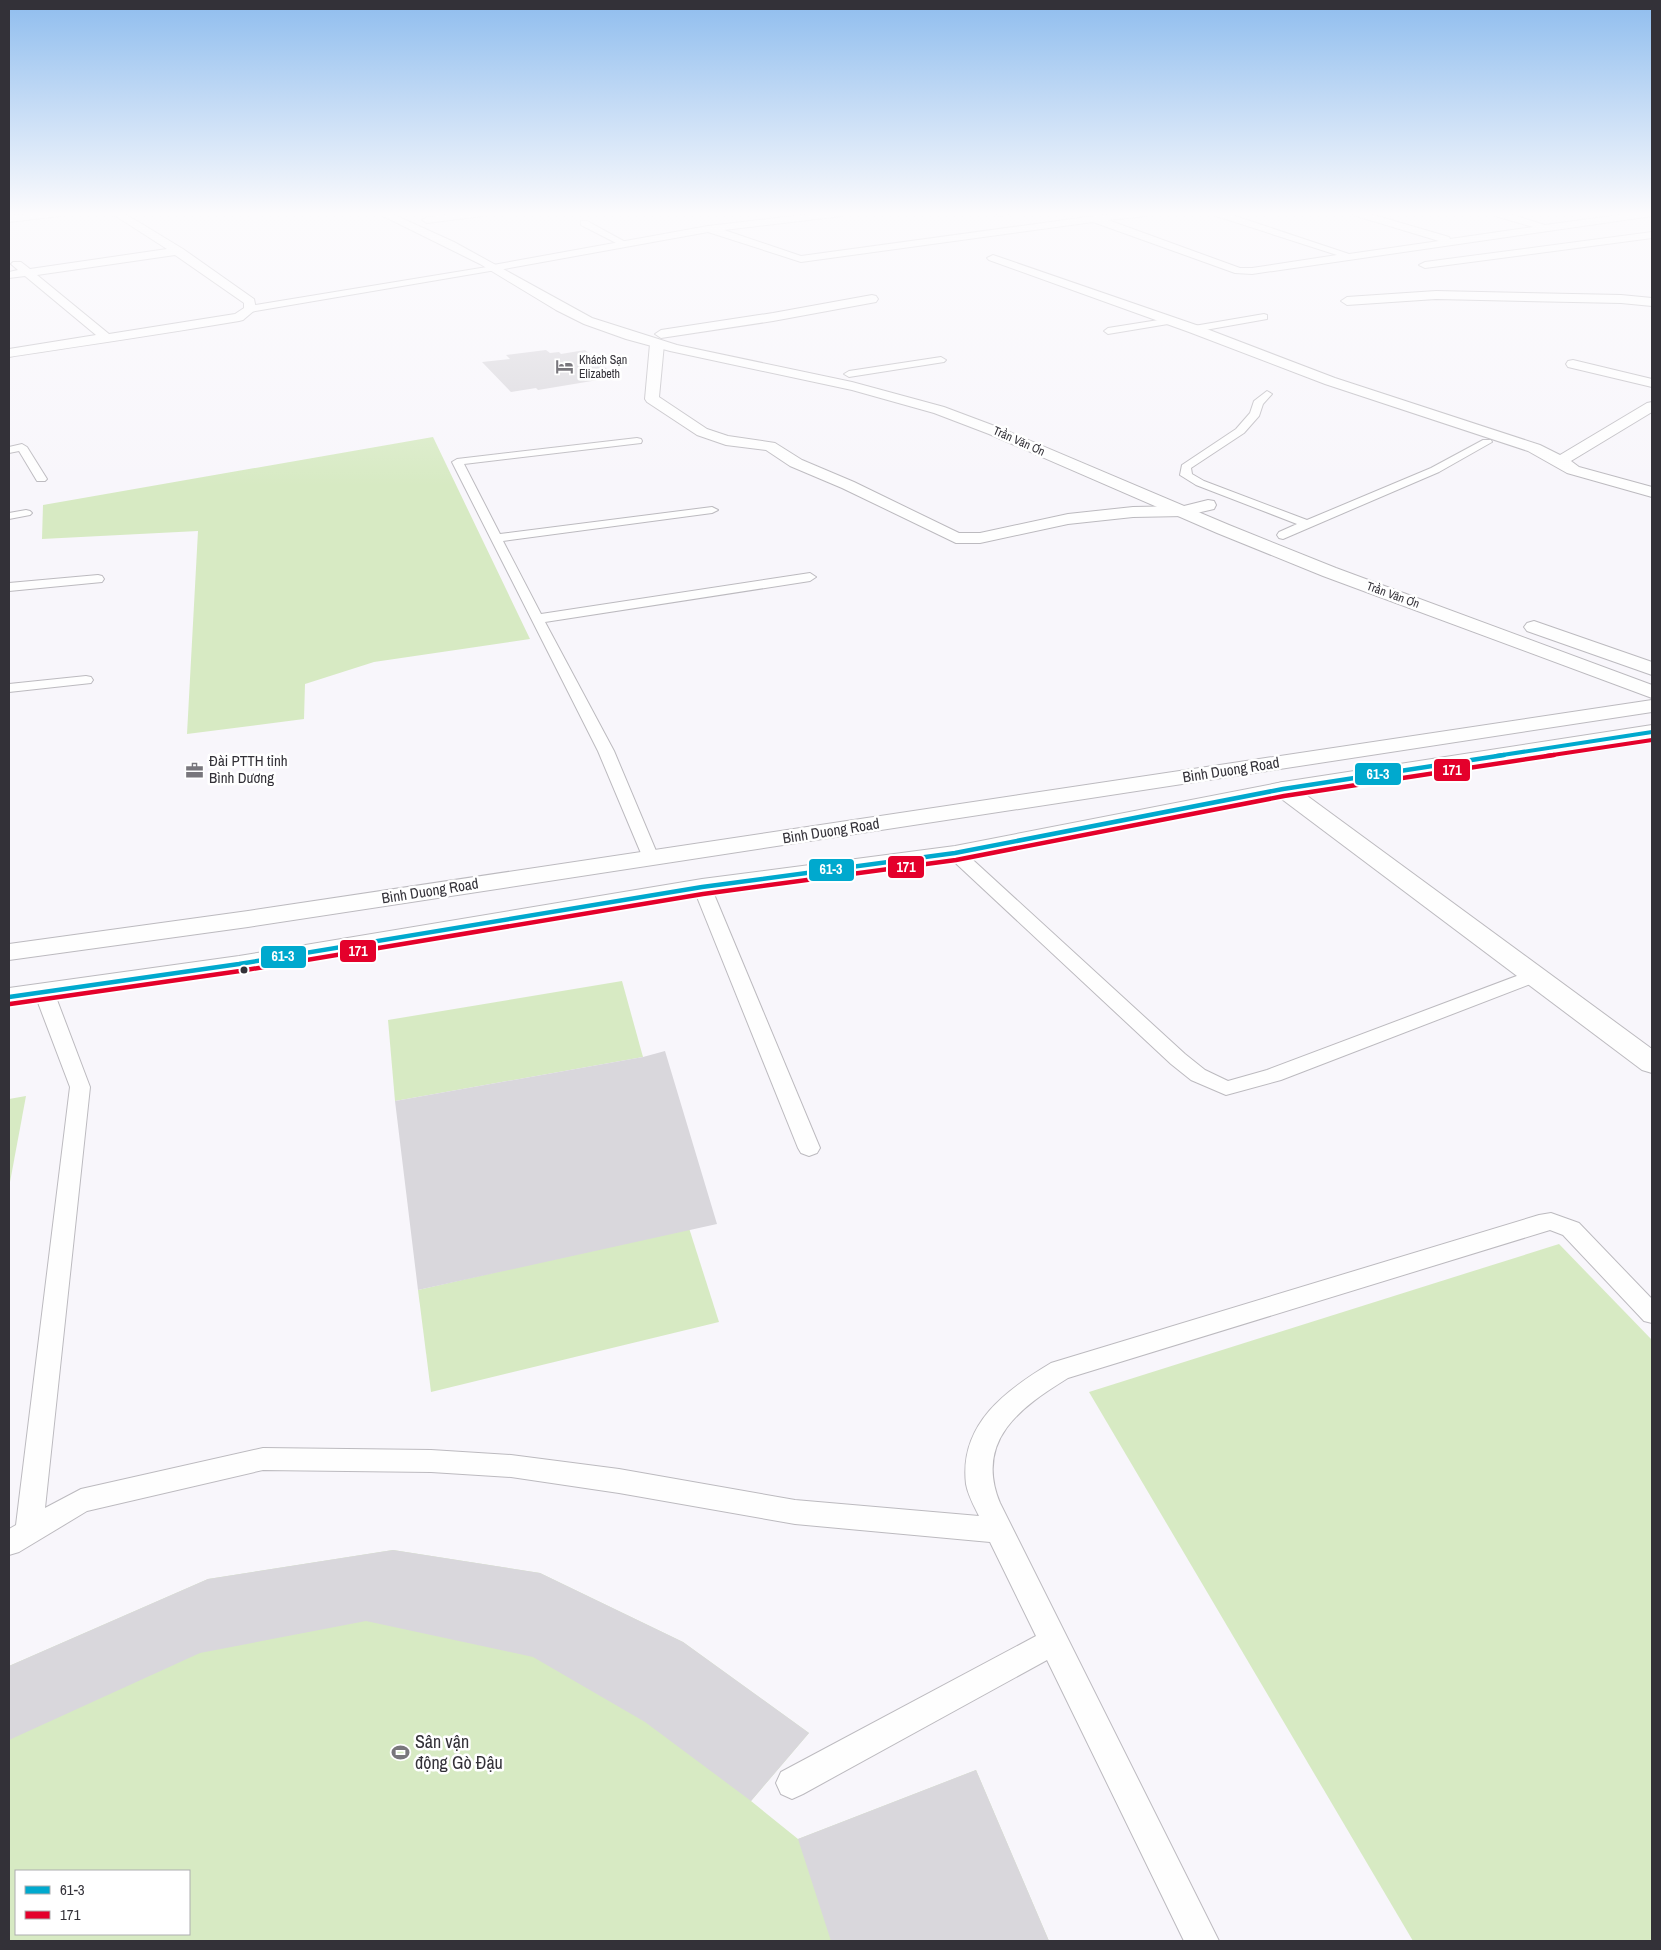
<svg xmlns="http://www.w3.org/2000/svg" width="1661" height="1950" font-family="'Archivo Narrow',sans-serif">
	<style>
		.green { fill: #d7eac3; fill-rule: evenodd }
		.building { fill: #d9d7dc }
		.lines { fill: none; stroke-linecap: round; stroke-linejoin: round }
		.service-casing { stroke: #bcbabf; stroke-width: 2 }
		.minor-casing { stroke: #bcbabf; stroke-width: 2 }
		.tertiary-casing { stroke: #bcbabf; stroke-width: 2 }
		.trunk-casing { stroke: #bcbabf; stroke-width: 2 }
		.service { fill: #fefefe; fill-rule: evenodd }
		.minor { fill: #fefefe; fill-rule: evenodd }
		.tertiary { fill: #fefefe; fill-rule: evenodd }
		.trunk { fill: #fefefe; fill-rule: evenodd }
		.bus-1-far1-casing { stroke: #fff; stroke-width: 6 }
		.bus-1-casing { stroke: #fff; stroke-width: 8 }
		.bus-2-far1-casing { stroke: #fff; stroke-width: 6 }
		.bus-2-casing { stroke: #fff; stroke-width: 8 }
		.bus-1-far1 { stroke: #00a9ce; stroke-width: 4 }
		.bus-1 { stroke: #00a9ce; stroke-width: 4.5 }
		.bus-2-far1 { stroke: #e4002b; stroke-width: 4 }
		.bus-2 { stroke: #e4002b; stroke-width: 4.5 }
		.bus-dot { fill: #333138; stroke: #fff; stroke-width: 2 }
		.labels { text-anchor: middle; stroke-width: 5; stroke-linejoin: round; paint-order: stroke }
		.far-poi-label { font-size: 12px; fill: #333138; stroke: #fff; text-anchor: start }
		.far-street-label { font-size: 12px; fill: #333138; stroke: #fff }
		.poi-label { font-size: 15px; fill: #333138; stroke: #fff; text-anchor: start }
		.street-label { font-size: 15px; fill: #333138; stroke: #fff }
		.near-poi-label { font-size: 18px; fill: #333138; stroke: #fff; text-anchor: start }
		.line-badge { stroke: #fff; stroke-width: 2 }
		.badge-label { font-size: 14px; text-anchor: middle; font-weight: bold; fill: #fff }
	</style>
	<rect width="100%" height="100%" fill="#f8f6fb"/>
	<g class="green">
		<polygon points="433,437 530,639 374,662 305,684 304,719 187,734 198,531 42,539 43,505"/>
		<polygon points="622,981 643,1057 395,1101 388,1020"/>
		<polygon points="26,1096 10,1182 9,1182 9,1099"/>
		<polygon points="689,1228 719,1322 431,1392 418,1290"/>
		<polygon points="1559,1244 1652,1340 1652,1941 1413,1941 1089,1392"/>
		<path d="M393 1550 540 1573 683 1642 809 1733 751 1801 798 1839 976 1770 1049 1941H9V1666L208 1579ZM16 1871H189V1934H16Z"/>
	</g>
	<g class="building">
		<polygon points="546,350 550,353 559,352 561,354 585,350 616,377 538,390 536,388 511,392 482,362 510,359 506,355"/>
		<polygon points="665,1051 717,1224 418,1290 395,1101 643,1057"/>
		<polygon points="393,1550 540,1573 683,1642 809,1733 751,1801 645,1722 533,1657 366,1621 200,1653 9,1740 9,1666 208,1579"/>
		<polygon points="976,1770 1049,1941 831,1941 798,1839"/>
	</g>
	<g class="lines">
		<defs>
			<g id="service">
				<polygon points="996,213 1015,213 999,216 997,215"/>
				<polygon points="581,221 587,221 629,244 622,246 581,225"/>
				<polygon points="493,266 496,266 496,270 250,312 246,309 250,306"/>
				<polygon points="1264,314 1267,315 1267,319 1194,332 1190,329 1194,326"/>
				<polygon points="1171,318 1175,321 1174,323 1108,334 1104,331 1108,328"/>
				<polygon points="941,357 946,360 944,362 849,377 844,374 849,371"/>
				<polygon points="1267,391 1272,394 1263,404 1259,416 1244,433 1191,468 1192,474 1204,481 1307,520 1431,468 1483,440 1491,440 1492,442 1439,472 1283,539 1279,538 1277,535 1279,532 1297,524 1196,485 1180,475 1182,465 1236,429 1250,413 1254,401"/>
				<polygon points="637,438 641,439 642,441 641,443 464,464 500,534 712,507 718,510 712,513 503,541 541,614 810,573 816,577 810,581 545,622 614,751 659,858 657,862 645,862 643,858 598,751 452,462 457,459"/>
				<polygon points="22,444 27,447 47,479 45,481 37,481 19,451 9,453 9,447"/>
				<polygon points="26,510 30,511 32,513 30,515 9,519 9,513"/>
				<polygon points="98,575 102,576 104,579 102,582 9,591 9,583"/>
				<polygon points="86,676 91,677 93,680 91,683 9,692 9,684"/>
				<polygon points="955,848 961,849 1185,1054 1205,1070 1228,1081 1267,1070 1527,972 1534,970 1541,972 1543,976 1541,980 1281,1080 1226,1095 1191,1080 1171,1064 949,857 947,853 949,849"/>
				<polygon points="702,882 708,883 711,887 820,1148 817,1153 809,1156 801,1153 798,1148 693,887 696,883"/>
				<path d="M44 986 51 988 54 992 90 1087 45 1508 81 1489 263 1448 431 1450 511 1455 619 1469 795 1500 979 1516C974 1506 968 1495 966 1484 959 1424 1006 1390 1051 1363L1539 1215 1551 1213 1579 1223 1652 1299V1323L1644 1321 1563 1235 1550 1230 1068 1378C1021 1407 974 1440 1000 1503L1219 1941H1184L1047 1660 803 1794 792 1799 781 1794 776 1783 781 1772 1036 1636 990 1542 795 1524 619 1493 511 1477 431 1472 263 1470 87 1511 19 1552 9 1555V1529L16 1525 70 1087 34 992 37 988Z"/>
			</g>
			<g id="minor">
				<polygon points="38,213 65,213 60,216 9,222 9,216"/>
				<path d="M111 213H123L137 221 183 249 254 299 256 309 243 320 239 321C162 334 86 345 9 357V349L96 335 25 276 9 278V272L18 270 11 264 13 262H21L30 269 167 249ZM175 255 244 303V308L235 314 109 334 37 275Z"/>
				<polygon points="461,213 487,213 482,216 427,223 422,220 427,217"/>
				<polygon points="820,213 847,213 842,216 724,230 801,256 1094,216 1123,213 1151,213 1146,216 1108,220 1240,268 1252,268 1337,255 1213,215 1212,213 1226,213 1349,254 1439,241 1353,215 1352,213 1367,213 1449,237 1450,239 1533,227 1492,215 1491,213 1506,213 1545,225 1634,213 1652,213 1652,216 1252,274 1235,273 1093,222 801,262 708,232 493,271 487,268 493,265 708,226"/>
				<polygon points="1652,232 1652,238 1425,268 1419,265 1425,262"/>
				<polygon points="993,255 1199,326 1335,378 1540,445 1560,455 1647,403 1652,402 1652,412 1571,461 1579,467 1652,487 1652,497 1567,473 1528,451 1325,384 1189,332 989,260 987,258"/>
				<polygon points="1436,291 1621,295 1652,298 1652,306 1621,303 1436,299 1347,305 1341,301 1347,297"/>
				<polygon points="872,295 876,296 878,299 876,302 773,321 661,338 655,334 661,330 773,313"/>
				<polygon points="657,340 664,344 659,397 707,429 728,436 775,443 802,460 854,482 959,533 980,533 1068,514 1133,507 1184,506 1208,500 1214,501 1216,505 1214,509 1184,516 1133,517 1068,524 980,543 956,543 842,488 790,466 766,450 726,445 697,435 647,402 645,399 650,344"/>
				<polygon points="1573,360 1652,379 1652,387 1568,367 1566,364 1568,361"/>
				<polygon points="1283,782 1291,784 1652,1049 1652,1073 1642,1070 1275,794 1271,789 1275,784"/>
			</g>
			<g id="tertiary">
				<polygon points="377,213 390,213 454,242 592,318 677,345 852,382 944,407 1000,428 1229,525 1336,568 1652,685 1652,698 1323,576 1217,533 989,434 934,413 852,390 670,351 626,339 584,324 556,310 480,264"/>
				<polygon points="1534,621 1652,662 1652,675 1527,631 1524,627 1527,623"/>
			</g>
			<g id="trunk">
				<polygon points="1652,700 1652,712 248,927 9,960 9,944 248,911"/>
				<polygon points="1652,725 1652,739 1283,796 955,860 702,895 239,972 9,1006 9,988 239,956 702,879 955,846 1283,782"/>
			</g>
		</defs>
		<use href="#service" class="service-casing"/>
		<use href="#minor" class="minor-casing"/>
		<use href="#tertiary" class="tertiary-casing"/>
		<use href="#trunk" class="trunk-casing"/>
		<use href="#service" class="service"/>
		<use href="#minor" class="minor"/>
		<use href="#tertiary" class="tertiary"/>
		<use href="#trunk" class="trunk"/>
		<defs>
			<polyline id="bus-1-far1" points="1496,756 1652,732"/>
			<polyline id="bus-1" points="9,997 239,964 702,887 955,853 1283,789 1504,755"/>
			<polyline id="bus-2-far1" points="1546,756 1652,740"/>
			<polyline id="bus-2" points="10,1004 240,971 703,894 956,860 1284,796 1554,755"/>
		</defs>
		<use href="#bus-1-far1" class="bus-1-far1-casing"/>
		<use href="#bus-1" class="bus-1-casing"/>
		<use href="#bus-2-far1" class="bus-2-far1-casing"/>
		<use href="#bus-2" class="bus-2-casing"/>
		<use href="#bus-1-far1" class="bus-1-far1"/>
		<use href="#bus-1" class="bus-1"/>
		<use href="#bus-2-far1" class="bus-2-far1"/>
		<use href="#bus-2" class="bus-2"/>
	</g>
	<linearGradient id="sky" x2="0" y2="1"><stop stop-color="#8fbdee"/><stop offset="0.44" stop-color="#fcfbfd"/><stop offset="1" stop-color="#fcfbfd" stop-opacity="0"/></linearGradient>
	<rect width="1661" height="486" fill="url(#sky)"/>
	<defs>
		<symbol id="hotel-bare" viewBox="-9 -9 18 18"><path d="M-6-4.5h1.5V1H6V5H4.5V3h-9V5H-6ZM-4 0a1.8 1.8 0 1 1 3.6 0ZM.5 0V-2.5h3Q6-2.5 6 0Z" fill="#78767c" stroke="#fff" stroke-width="2.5" paint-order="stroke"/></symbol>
		<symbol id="office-bare" viewBox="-9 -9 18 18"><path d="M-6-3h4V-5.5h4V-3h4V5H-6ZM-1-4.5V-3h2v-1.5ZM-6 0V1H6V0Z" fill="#78767c" stroke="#fff" stroke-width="2.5" paint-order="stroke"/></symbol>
		<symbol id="stadium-bare" viewBox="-9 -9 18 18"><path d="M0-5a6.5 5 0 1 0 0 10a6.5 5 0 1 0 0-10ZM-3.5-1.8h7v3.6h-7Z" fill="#78767c" stroke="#fff" stroke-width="2.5" paint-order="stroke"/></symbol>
	</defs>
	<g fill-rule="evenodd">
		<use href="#hotel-bare" x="552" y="354" width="25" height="25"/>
		<use href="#office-bare" x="182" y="758" width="25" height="25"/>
		<use href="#stadium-bare" x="388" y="1740" width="25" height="25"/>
	</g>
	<circle class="bus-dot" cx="244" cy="970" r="4.5"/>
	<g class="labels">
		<g class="far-poi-label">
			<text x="579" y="364">Khách Sạn<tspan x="579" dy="14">Elizabeth</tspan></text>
		</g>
		<g class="far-street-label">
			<text transform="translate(1019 441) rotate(24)" y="4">Trần Văn Ơn</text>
			<text transform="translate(1393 595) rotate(20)" y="4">Trần Văn Ơn</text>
		</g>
		<g class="poi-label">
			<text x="209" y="766">Đài PTTH tỉnh<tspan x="209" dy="17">Bình Dương</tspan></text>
		</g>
		<g class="street-label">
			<text transform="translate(1231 770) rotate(-9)" y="5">Binh Duong Road</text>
			<text transform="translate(831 831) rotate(-9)" y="5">Binh Duong Road</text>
			<text transform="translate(430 891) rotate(-9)" y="5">Binh Duong Road</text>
		</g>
		<g class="near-poi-label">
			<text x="415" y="1748">Sân vận<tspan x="415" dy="21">động Gò Đậu</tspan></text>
		</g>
	</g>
	<g class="line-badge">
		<rect x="1433" y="758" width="38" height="24" rx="5" fill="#e4002b"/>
		<rect x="1354" y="762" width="48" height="24" rx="5" fill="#00a9ce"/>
		<rect x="887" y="855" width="38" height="24" rx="5" fill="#e4002b"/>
		<rect x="808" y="858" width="47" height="24" rx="5" fill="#00a9ce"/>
		<rect x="339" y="939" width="38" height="24" rx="5" fill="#e4002b"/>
		<rect x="260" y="945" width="47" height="24" rx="5" fill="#00a9ce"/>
	</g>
	<g class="badge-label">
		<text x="1452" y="775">171</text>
		<text x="1378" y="779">61-3</text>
		<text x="906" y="872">171</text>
		<text x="831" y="874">61-3</text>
		<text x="358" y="956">171</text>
		<text x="283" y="961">61-3</text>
	</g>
	<rect width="1661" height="1950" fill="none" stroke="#333138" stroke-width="20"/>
	<rect x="15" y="1870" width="175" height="65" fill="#ffffff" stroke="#adadaf"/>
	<rect x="25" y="1886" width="25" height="8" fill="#00a9ce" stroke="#adadaf"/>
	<text x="60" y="1895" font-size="15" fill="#333138">61-3</text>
	<rect x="25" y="1911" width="25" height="8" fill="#e4002b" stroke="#adadaf"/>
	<text x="60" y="1920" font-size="15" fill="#333138">171</text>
</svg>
